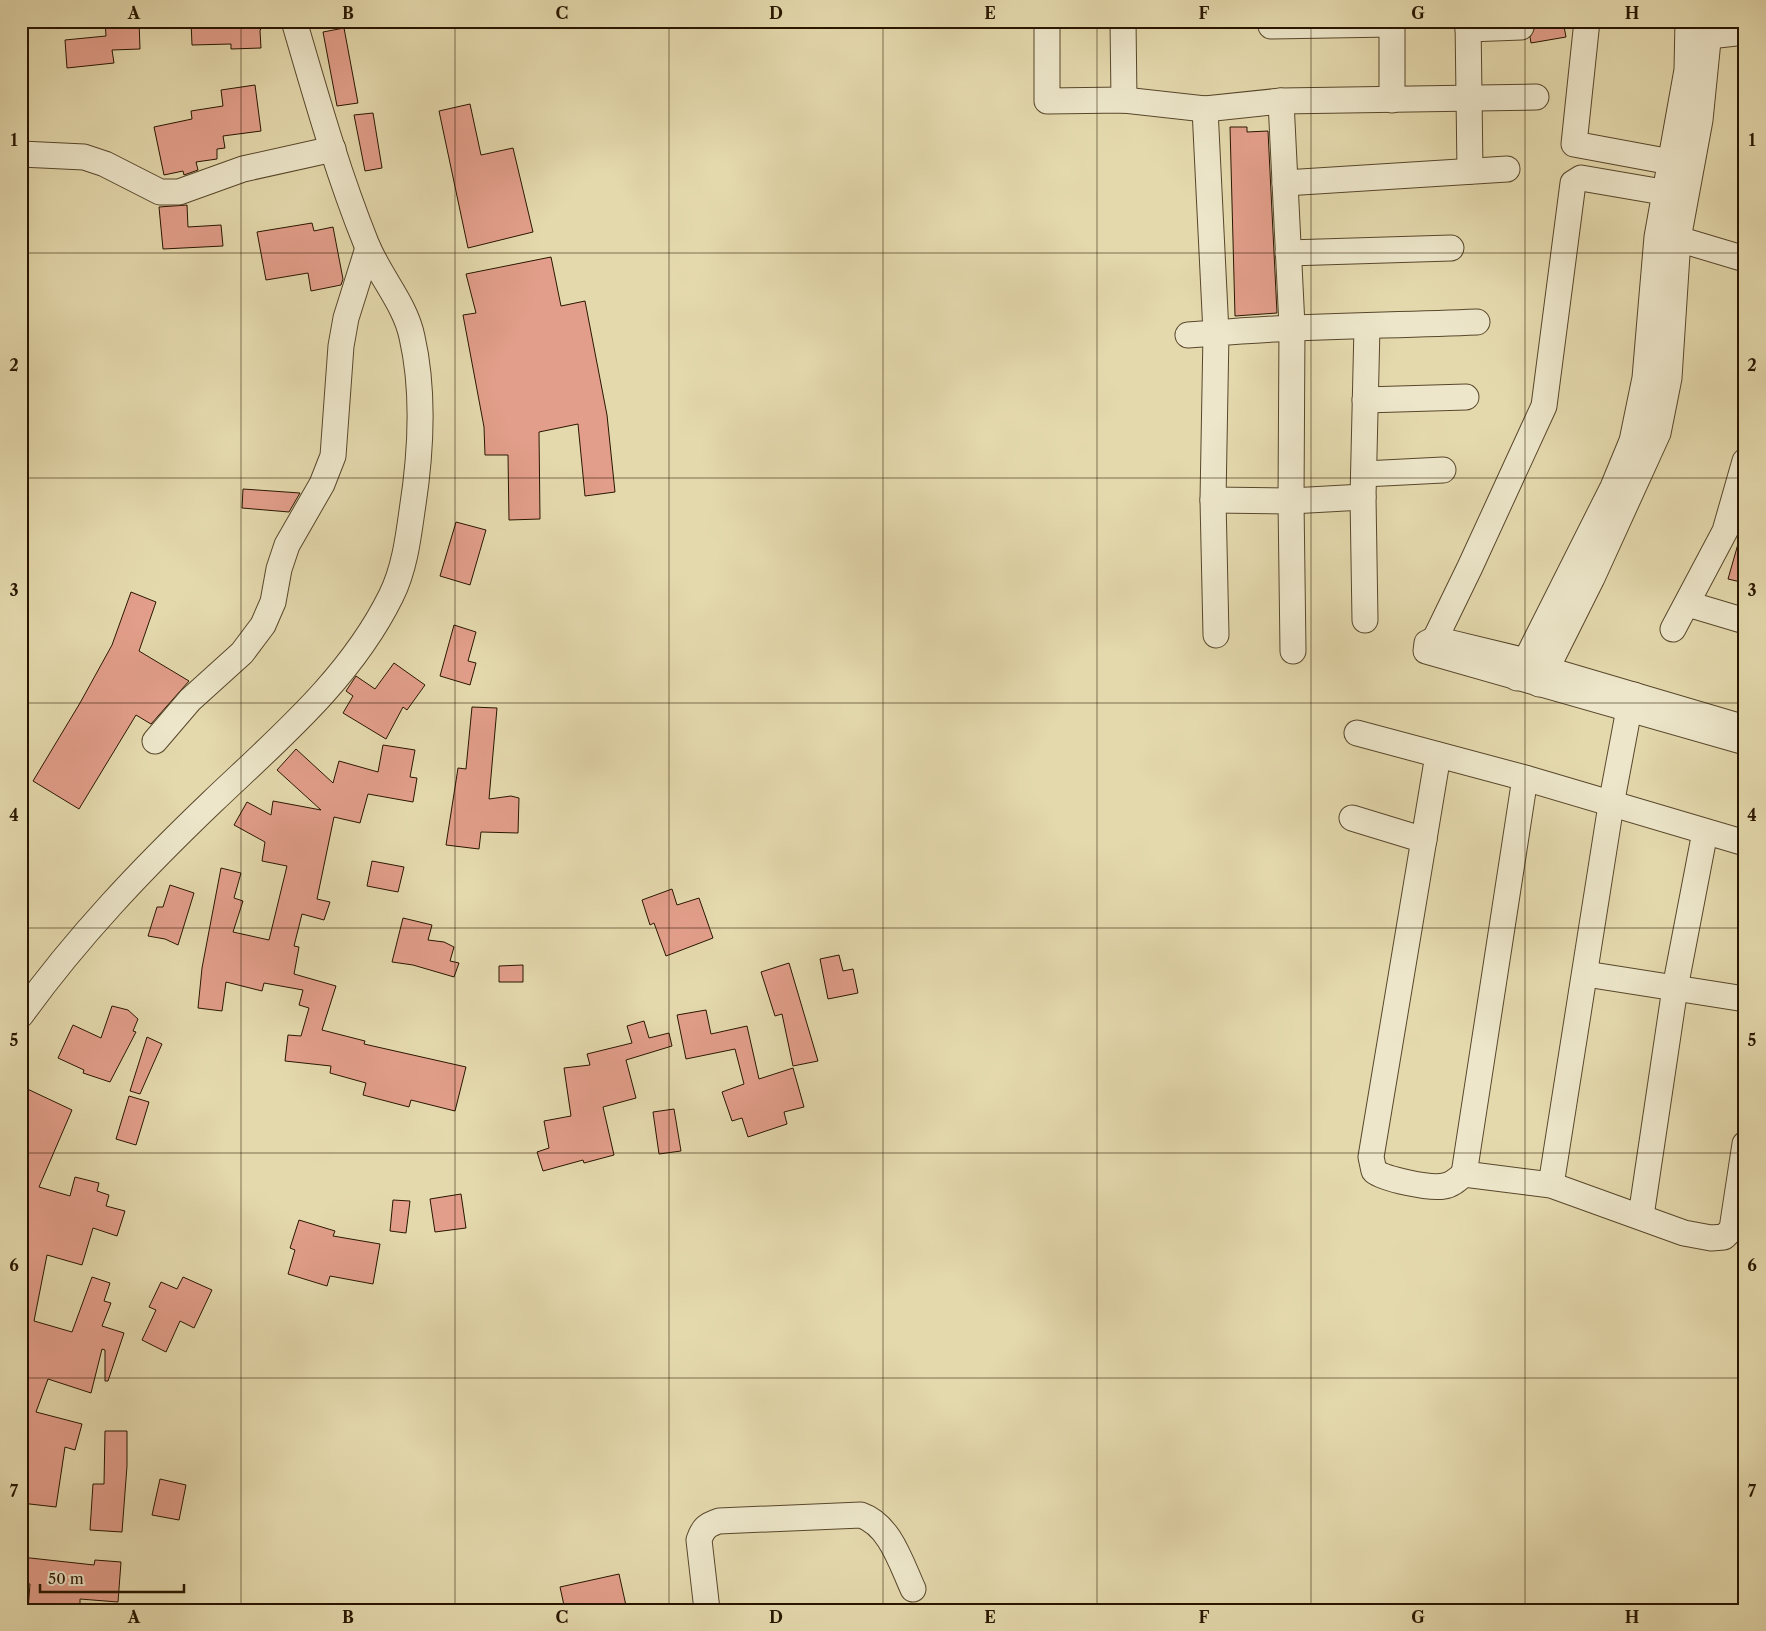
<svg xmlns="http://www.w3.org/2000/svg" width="1766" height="1631" font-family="'Libre Caslon Text',serif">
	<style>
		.building { fill: #e29e8a; stroke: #291600 }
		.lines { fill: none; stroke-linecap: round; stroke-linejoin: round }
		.minor-casing { stroke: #58472b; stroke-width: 27 }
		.minor { stroke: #ede6ca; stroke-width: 25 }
		.grid { fill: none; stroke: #291600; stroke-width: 1; stroke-opacity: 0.55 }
		.neatline { fill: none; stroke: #291600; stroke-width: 2 }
		.grid-label { font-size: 16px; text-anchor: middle; font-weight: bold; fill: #291600 }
	</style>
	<rect width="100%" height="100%" fill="#e4d9ad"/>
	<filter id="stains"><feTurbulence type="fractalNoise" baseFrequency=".004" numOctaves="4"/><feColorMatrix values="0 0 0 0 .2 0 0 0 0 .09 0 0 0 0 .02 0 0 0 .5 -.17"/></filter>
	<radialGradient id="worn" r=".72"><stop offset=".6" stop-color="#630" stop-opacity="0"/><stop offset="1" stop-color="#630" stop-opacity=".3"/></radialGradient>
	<g class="building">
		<polygon points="105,21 139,21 140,49 112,50 114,63 67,68 65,40 106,36"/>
		<polygon points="191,21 263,21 260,31 261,48 231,49 231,44 192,45"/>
		<polygon points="1534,21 1563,21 1566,37 1531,43 1530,37 1535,27"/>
		<polygon points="344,28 358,103 337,106 323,32"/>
		<polygon points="255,85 261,131 223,136 225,148 217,149 217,159 196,162 198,170 184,175 183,171 164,175 154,127 192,119 191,111 223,106 221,90"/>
		<polygon points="470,104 481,155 513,148 533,232 468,248 439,111"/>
		<polygon points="373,113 382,168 365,171 354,115"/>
		<polygon points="1230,127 1247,127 1247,132 1268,131 1277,313 1235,316"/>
		<polygon points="187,205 188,227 221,225 223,246 163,249 159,207"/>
		<polygon points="312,223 314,231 333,227 343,279 341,285 311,291 308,273 266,280 257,232"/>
		<polygon points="551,257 561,306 585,301 607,415 615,492 585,496 578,424 539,432 540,519 509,520 508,455 485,455 484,427 463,315 476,313 466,274"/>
		<polygon points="243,489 300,493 289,512 242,508"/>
		<polygon points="456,522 486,530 470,585 440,576"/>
		<polygon points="1740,537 1745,538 1745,583 1728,579"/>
		<polygon points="131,592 156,602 139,651 189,681 151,724 136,715 79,809 33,781 80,703 112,645"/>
		<polygon points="454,625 476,632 468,661 476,663 470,685 440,676"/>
		<polygon points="394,663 425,685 407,710 403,707 386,739 343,713 353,696 346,691 356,676 375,689"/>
		<polygon points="472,707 497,708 489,799 511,796 519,798 518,833 481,832 479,849 446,845 458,768 466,769"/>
		<polygon points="383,745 415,750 410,777 417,778 413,802 368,794 360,823 334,817 317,899 330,902 324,920 302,914 294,946 299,947 294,974 336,986 322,1030 365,1041 364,1044 466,1067 455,1111 411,1100 409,1107 363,1095 366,1083 330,1073 331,1066 285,1061 288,1035 301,1036 309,1008 299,1005 303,990 264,983 262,991 226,982 222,1011 198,1008 202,968 221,868 241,873 234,898 243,901 233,932 269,940 287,866 262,861 265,842 234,825 247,802 271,815 273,801 321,810 277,770 296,749 333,783 339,761 378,772"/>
		<polygon points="372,861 404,867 398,892 367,886"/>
		<polygon points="170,885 194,893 178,945 165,939 148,936 157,907 163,907"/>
		<polygon points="672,889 677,905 699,898 713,938 666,956 654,923 650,925 642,900"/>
		<polygon points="403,918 432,925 428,940 444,942 454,947 450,961 459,963 454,977 413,965 392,962"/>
		<polygon points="839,955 843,971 853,969 858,993 828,999 820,959"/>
		<polygon points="789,963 818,1061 793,1066 782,1014 775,1016 761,972"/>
		<polygon points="523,965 523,982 499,982 499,966"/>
		<polygon points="112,1006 128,1010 138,1019 133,1031 136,1032 110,1082 83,1073 84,1070 58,1058 73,1025 101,1038"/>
		<polygon points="706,1010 711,1034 747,1026 759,1079 793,1068 804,1107 784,1112 787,1124 748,1137 742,1118 732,1121 722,1092 744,1084 735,1049 686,1059 677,1015"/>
		<polygon points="644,1021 649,1038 669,1033 672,1046 626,1060 636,1098 603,1107 614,1155 584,1163 583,1160 543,1171 537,1152 549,1148 544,1121 571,1116 564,1068 590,1065 587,1054 632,1043 627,1026"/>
		<polygon points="147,1037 162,1044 140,1094 130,1091"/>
		<polygon points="21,1086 72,1110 39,1187 70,1196 75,1177 99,1183 97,1191 109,1195 106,1206 125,1211 117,1236 93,1228 82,1265 47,1255 34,1321 72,1332 92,1277 110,1283 104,1301 111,1303 102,1326 124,1333 108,1381 105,1381 105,1350 102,1349 91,1393 48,1379 36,1412 82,1424 75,1450 65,1447 56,1507 21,1503"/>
		<polygon points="129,1096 149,1102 136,1145 116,1139"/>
		<polygon points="674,1109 681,1151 659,1154 653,1112"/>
		<polygon points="461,1194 466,1228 435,1232 430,1199"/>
		<polygon points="393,1200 410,1201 406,1233 390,1231"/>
		<polygon points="299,1220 335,1231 333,1236 380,1244 373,1284 330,1276 327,1286 288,1274 295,1250 290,1248"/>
		<polygon points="183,1277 212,1290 194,1328 180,1321 166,1352 142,1340 156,1310 149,1307 161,1282 177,1289"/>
		<polygon points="105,1431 127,1431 127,1466 122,1532 90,1530 93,1484 104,1484"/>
		<polygon points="160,1479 186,1485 179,1520 152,1515"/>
		<polygon points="21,1557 94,1565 95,1560 121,1562 118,1602 80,1599 80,1610 28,1610 30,1584 21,1583"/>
		<polygon points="619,1574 627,1610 565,1610 560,1587"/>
	</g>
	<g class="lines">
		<defs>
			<g id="minor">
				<polyline points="1047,21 1047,101 1124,100 1205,109"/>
				<polyline points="1123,21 1124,100"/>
				<polyline points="1392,21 1392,100"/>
				<polyline points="1468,21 1470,171"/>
				<polyline points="1587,21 1574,144 1671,162"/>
				<polyline points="1271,26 1392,24"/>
				<polyline points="1468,29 1521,27"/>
				<polyline points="1709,36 1745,32"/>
				<polyline points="1281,101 1292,326 1291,501 1293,651"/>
				<polyline points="21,154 84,157 105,164 160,192 179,192 243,169 333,149"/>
				<polyline points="1285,183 1507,169"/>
				<polyline points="1663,237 1678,239 1745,259"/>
				<polyline points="1288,253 1451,248"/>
				<polyline points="1188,335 1216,333 1205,109 1281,101 1536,97"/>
				<polyline points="1365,400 1466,397"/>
				<polyline points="1364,474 1443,470"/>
				<polyline points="1363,497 1365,620"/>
				<polyline points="1213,500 1291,501 1363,497 1367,327"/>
				<polyline points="1688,604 1745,621"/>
				<polyline points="1673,629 1725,531 1745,461"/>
				<path d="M1216 635 1213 500 1216 333C1303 325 1390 326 1477 322"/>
				<polyline points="1435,639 1470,567 1544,406 1573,183 1581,178 1680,195"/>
				<polyline points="1517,678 1613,487 1632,441 1645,378 1657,237 1687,70 1688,21"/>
				<polyline points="1539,684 1592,578 1658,433 1669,378 1678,239 1700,120 1710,21"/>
				<polyline points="1745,728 1545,669 1526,661 1435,639 1427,643 1426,651 1745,742"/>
				<polyline points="1357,733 1525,778 1745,843"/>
				<polyline points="155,741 190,700 242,653 263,625 273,602 279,569 287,545 322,484 333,456 341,346 346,318 368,248"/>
				<path d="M1438 755 1371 1157 1374 1171C1384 1179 1430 1189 1444 1186 1452 1185 1458 1179 1464 1174L1551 1185 1684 1233 1711 1238 1724 1237 1732 1229 1745 1144"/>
				<polyline points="1352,818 1424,840"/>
				<polyline points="1586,974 1745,999"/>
				<path d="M21 1015C77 937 143 868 212 802 278 739 350 679 391 596 404 570 408 540 412 511 421 454 425 394 412 337 405 303 379 276 366 243 337 171 316 96 294 21"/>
				<polyline points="1464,1174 1525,778"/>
				<polyline points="1551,1185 1611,805 1629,709 1634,695"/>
				<polyline points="1641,1216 1675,988 1705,832"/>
				<path d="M707 1610 699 1540C703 1528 707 1525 719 1521L861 1515C890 1525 901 1563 913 1589"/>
			</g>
		</defs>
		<use href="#minor" class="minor-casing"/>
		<use href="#minor" class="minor"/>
	</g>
	<path class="grid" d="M241 21V1610M455 21V1610M669 21V1610M883 21V1610M1097 21V1610M1311 21V1610M1525 21V1610M21 253H1745M21 478H1745M21 703H1745M21 928H1745M21 1153H1745M21 1378H1745"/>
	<rect width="1766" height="1631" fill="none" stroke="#e4d9ad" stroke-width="55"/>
	<path d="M40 1584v8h144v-8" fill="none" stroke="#291600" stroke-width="2.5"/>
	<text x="48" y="1584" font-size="15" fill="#291600" stroke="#ede6ca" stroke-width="4" paint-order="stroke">50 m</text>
	<rect x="28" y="28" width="1710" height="1576" class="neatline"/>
	<g class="grid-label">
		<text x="134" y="19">A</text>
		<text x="348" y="19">B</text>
		<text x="562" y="19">C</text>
		<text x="776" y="19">D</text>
		<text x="990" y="19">E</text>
		<text x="1204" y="19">F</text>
		<text x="1418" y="19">G</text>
		<text x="1632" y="19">H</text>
		<text x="14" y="146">1</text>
		<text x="1752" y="146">1</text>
		<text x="14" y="371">2</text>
		<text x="1752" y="371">2</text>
		<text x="14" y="596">3</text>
		<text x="1752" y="596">3</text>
		<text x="14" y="821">4</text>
		<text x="1752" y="821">4</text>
		<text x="14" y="1046">5</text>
		<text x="1752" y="1046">5</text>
		<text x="14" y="1271">6</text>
		<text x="1752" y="1271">6</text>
		<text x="14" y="1497">7</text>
		<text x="1752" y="1497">7</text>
		<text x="134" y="1623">A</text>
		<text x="348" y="1623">B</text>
		<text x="562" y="1623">C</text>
		<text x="776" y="1623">D</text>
		<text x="990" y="1623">E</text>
		<text x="1204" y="1623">F</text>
		<text x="1418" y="1623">G</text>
		<text x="1632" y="1623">H</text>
	</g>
	<rect width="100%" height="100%" filter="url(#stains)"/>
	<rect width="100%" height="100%" fill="url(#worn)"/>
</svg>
